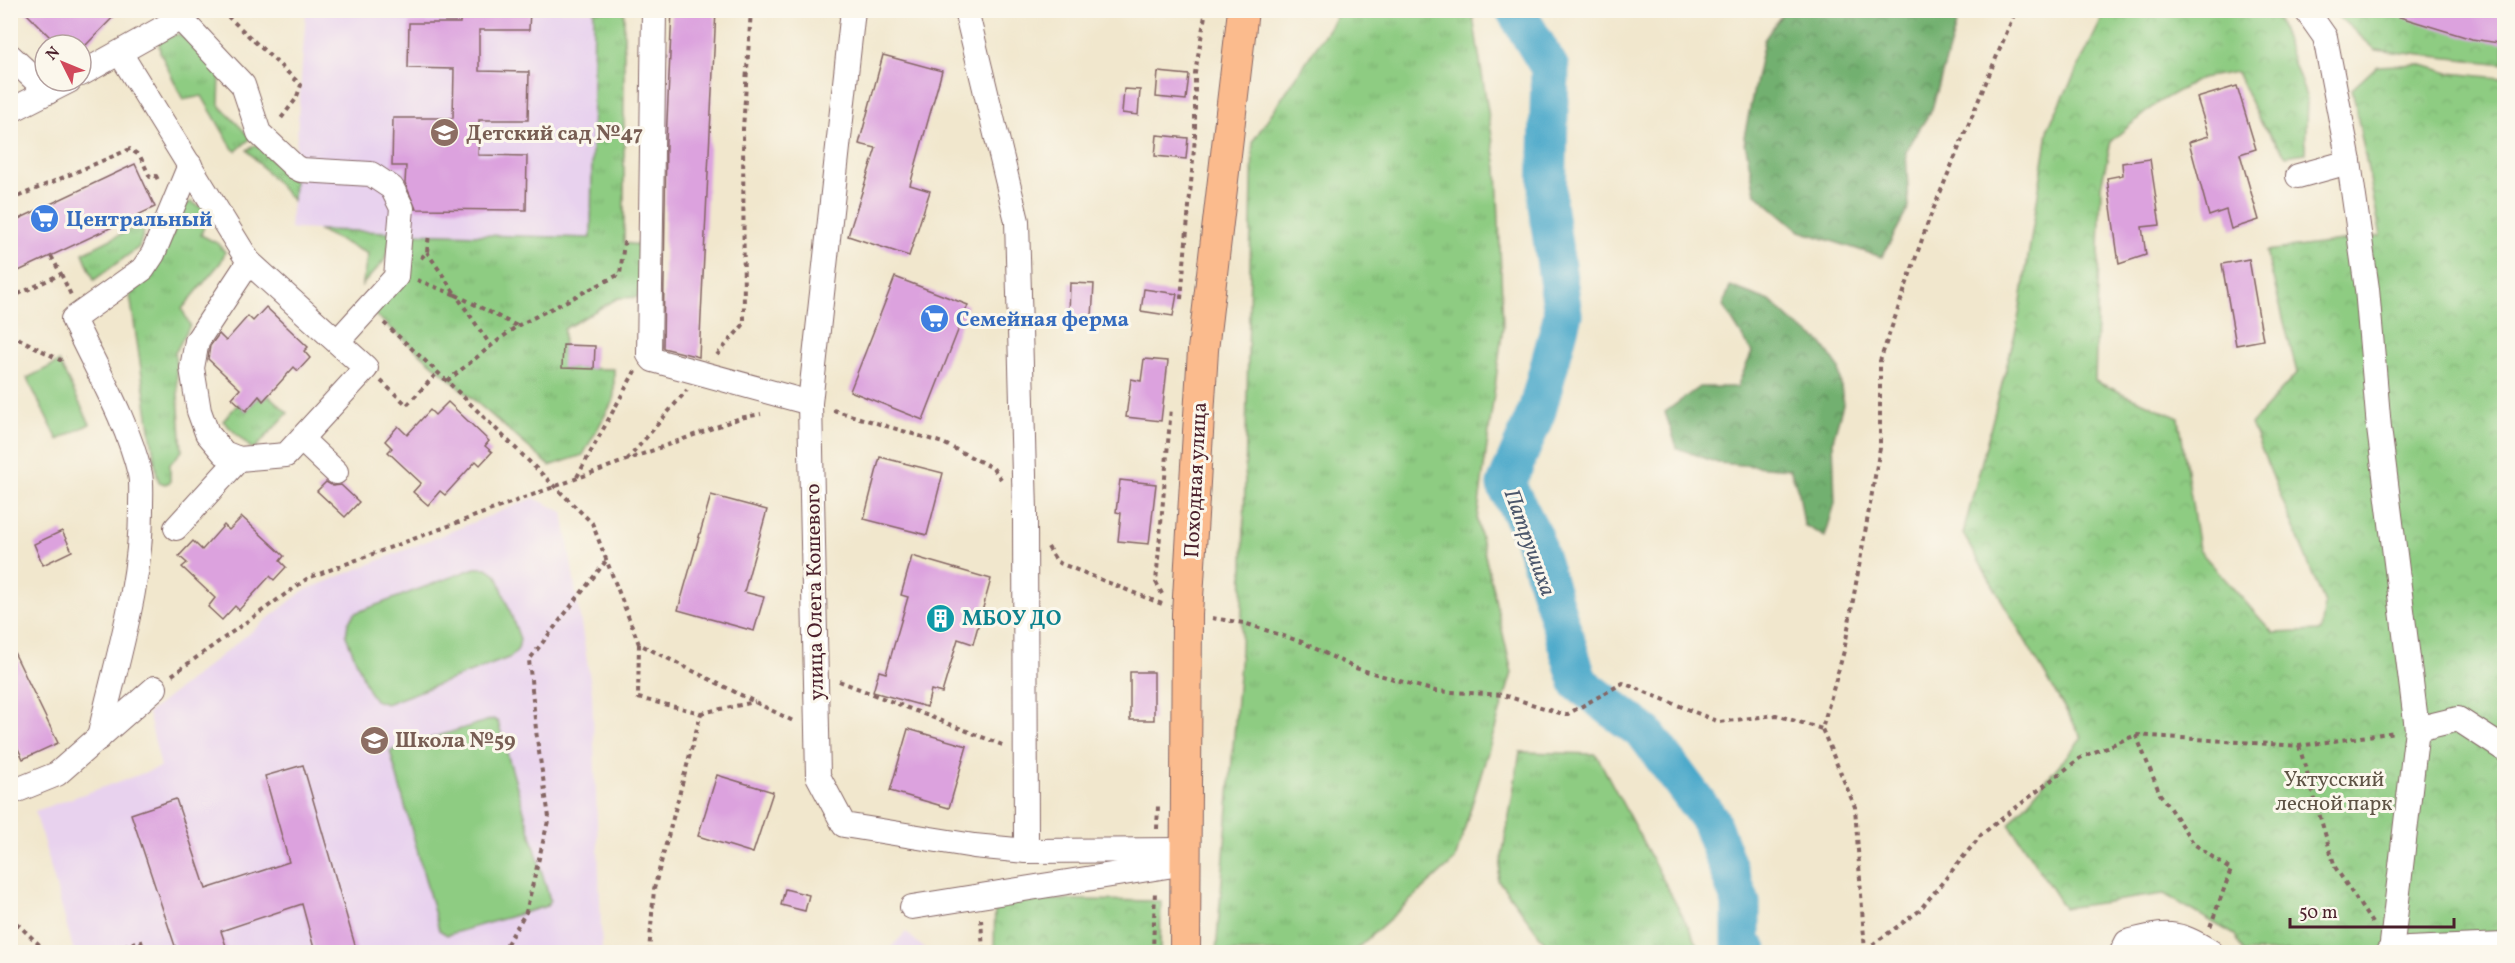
<svg xmlns="http://www.w3.org/2000/svg" width="2515" height="963" font-family="Vollkorn,serif">
	<style>
		.built { fill: #e8d2ee }
		.grass { fill: url(#grass-tufts); stroke: #6c7656; stroke-width: 1.5 }
		.forest { fill: url(#forest-crowns); stroke: #5e684e; stroke-width: 1.5 }
		.park { fill: url(#park-crowns); stroke: #6c7656; stroke-width: 1.5 }
		.garden { fill: #8ecc82; stroke: #6c7656; stroke-width: 1.5 }
		.lines { fill: none; stroke-linecap: round; stroke-linejoin: round }
		.river { stroke: #4ca9ca; stroke-width: 39 }
		.building { fill: #dca2de }
		.minor-casing { stroke: #846564; stroke-width: 26 }
		.major-casing { stroke: #846564; stroke-width: 32 }
		.path { stroke: #846564; stroke-width: 4; stroke-dasharray: 4.5 4.5; stroke-linecap: butt }
		.minor { stroke: #fff; stroke-width: 24 }
		.major { stroke: #fbbb8d; stroke-width: 30 }
		.labels { text-anchor: middle; stroke-width: 6; stroke-linejoin: round; paint-order: stroke }
		.education-label { font-size: 21px; font-weight: bold; fill: #785e54; stroke: #fbf7ec; text-anchor: start }
		.shop-label { font-size: 21px; font-weight: bold; fill: #366cbe; stroke: #fbf7ec; text-anchor: start }
		.street-label { font-size: 21px; fill: #4a1f2b; stroke: #fbf7ec }
		.culture-label { font-size: 21px; font-weight: bold; fill: #0d838f; stroke: #fbf7ec; text-anchor: start }
		.park-label { font-size: 21px; fill: #5e5345; stroke: #fbf7ec }
		.water-label { font-size: 22px; font-style: italic; fill: #4b566b; stroke: #fbf7ec }
	</style>
	<defs>
		<pattern id="grass-tufts" width="24" height="20" patternUnits="userSpaceOnUse" patternTransform="scale(1.5)"><rect width="24" height="20" fill="#8ecc82"/><path d="M3 7l-1-3M5 7V3M7 7l1-3M15 17l-1-3M17 17v-4M19 17l1-3" fill="none" stroke="#7caf70"/></pattern>
		<pattern id="forest-crowns" width="20" height="18" patternUnits="userSpaceOnUse" patternTransform="scale(1.5)"><rect width="20" height="18" fill="#72b070"/><path d="M2 6a3 3 0 1 1 6 0M12 15a3 3 0 1 1 6 0" fill="none" stroke="#608f5c"/></pattern>
		<pattern id="park-crowns" width="20" height="18" patternUnits="userSpaceOnUse" patternTransform="scale(1.5)"><rect width="20" height="18" fill="#8ecc82"/><path d="M2 6a3 3 0 1 1 6 0M12 15a3 3 0 1 1 6 0" fill="none" stroke="#7caf70"/></pattern>
	</defs>
	<rect width="100%" height="100%" fill="#fbf7ec"/>
	<filter id="ink" filterUnits="userSpaceOnUse"><feTurbulence type="fractalNoise" baseFrequency=".0167" numOctaves="2"/><feDisplacementMap in="SourceGraphic" scale="12" xChannelSelector="R" yChannelSelector="G"/><feConvolveMatrix kernelMatrix="1 2 1 2 8 2 1 2 1" color-interpolation-filters="sRGB"/></filter>
	<filter id="wash" filterUnits="userSpaceOnUse"><feTurbulence type="fractalNoise" baseFrequency=".008" numOctaves="4" result="noise"/><feDisplacementMap in="SourceGraphic" scale="24" xChannelSelector="R" yChannelSelector="G"/><feGaussianBlur stdDeviation="1.35" result="paint"/><feColorMatrix in="noise" values="0 0 0 0 0 0 0 0 0 0 0 0 0 0 0 0 0 1.4 0 .05"/><feComposite in="paint" operator="in"/></filter>
	<g filter="url(#wash)">
		<rect width="100%" height="100%" fill="#f1e7cd"/>
		<g class="built">
			<polygon points="306,11 594,11 591,238 290,229"/>
			<polygon points="534,498 563,512 592,692 602,952 74,952 35,811 161,767 148,713 303,591"/>
			<polygon points="906,932 928,952 886,952"/>
		</g>
		<g class="grass">
			<polygon points="594,11 624,11 624,243 646,246 643,297 618,298 564,329 563,368 614,369 614,399 583,455 550,466 371,311 407,233 591,238"/>
			<polygon points="1340,11 1472,11 1497,168 1503,327 1477,520 1512,673 1455,860 1353,952 1216,952 1241,651 1253,141"/>
			<polygon points="177,34 185,37 220,75 219,105 251,138 236,151 233,149 202,96 183,100 160,52 159,42"/>
			<polygon points="256,145 294,181 293,201 247,150"/>
			<polygon points="191,202 203,208 207,217 201,235 219,244 225,252 221,262 182,309 190,325 175,353 182,451 170,464 170,482 165,484 159,482 157,476 130,295 164,253 186,204"/>
			<polygon points="147,221 139,247 94,280 83,253"/>
			<polygon points="318,230 394,232 384,261 362,285 368,254"/>
			<polygon points="268,395 288,413 255,448 251,448 223,421 238,404 246,411 259,396 263,401"/>
			<polygon points="1520,752 1596,754 1699,947 1699,952 1552,952 1498,880"/>
		</g>
		<g class="forest">
			<polygon points="1784,11 1960,11 1932,109 1906,151 1909,207 1882,257 1800,231 1755,193 1744,137 1764,40"/>
			<polygon points="1730,286 1770,301 1795,324 1821,342 1839,368 1843,404 1833,440 1835,503 1825,537 1804,525 1799,493 1790,469 1718,463 1677,448 1665,412 1699,387 1737,387 1752,352 1723,306"/>
		</g>
		<g class="park">
			<polygon points="2106,11 2275,11 2307,99 2305,153 2286,156 2258,118 2237,72 2201,78 2157,103 2111,141 2101,186 2095,381 2179,418 2199,550 2273,633 2321,631 2325,604 2251,424 2297,373 2266,251 2381,236 2352,89 2377,66 2419,64 2449,73 2501,78 2504,76 2504,952 2243,952 2235,935 2164,894 2064,908 2009,824 2082,738 1963,534 2017,326 2049,126"/>
			<polygon points="2332,11 2504,11 2504,64 2376,50"/>
			<polygon points="995,899 1161,901 1160,952 994,952"/>
		</g>
		<g class="garden">
			<polygon points="59,362 90,424 58,440 27,378"/>
			<polygon points="475,568 487,568 497,575 520,639 518,649 511,657 386,704 375,700 368,690 346,636 348,623 355,613"/>
			<polygon points="493,719 498,722 550,900 547,906 447,935 439,930 390,751"/>
		</g>
		<g class="lines">
			<polyline class="river" points="1515,10 1550,68 1547,204 1563,314 1537,411 1506,485 1532,534 1579,683 1646,734 1710,820 1741,903 1741,947 1749,952"/>
		</g>
		<g id="blocks">
			<g class="building">
				<polygon points="23,10 120,10 86,45 58,45"/>
				<polygon points="460,10 530,10 529,30 479,30 479,71 529,72 528,120 479,120 478,155 527,156 526,210 416,209 405,183 406,166 392,166 393,118 453,118 454,69 408,68 409,23 460,23"/>
				<polygon points="672,10 716,10 699,357 663,348 666,142"/>
				<polygon points="2394,10 2505,10 2505,44 2472,39 2393,15"/>
				<polygon points="883,55 942,71 910,185 930,191 909,256 848,236 876,148 859,144"/>
				<polygon points="1158,72 1189,75 1186,100 1156,97"/>
				<polygon points="2237,86 2256,149 2240,154 2259,220 2231,229 2226,210 2209,216 2189,142 2209,136 2197,98"/>
				<polygon points="1124,89 1140,90 1138,115 1122,113"/>
				<polygon points="1157,135 1188,138 1186,159 1155,156"/>
				<polygon points="2150,159 2160,225 2142,227 2146,255 2119,264 2107,178 2123,175 2122,163"/>
				<polygon points="135,164 155,207 10,275 10,223"/>
				<polygon points="2249,259 2263,340 2236,345 2222,264"/>
				<polygon points="895,277 968,305 923,420 850,391"/>
				<polygon points="1070,283 1094,284 1092,317 1069,316"/>
				<polygon points="1144,289 1177,294 1173,316 1141,311"/>
				<polygon points="266,307 308,347 304,351 310,358 298,371 294,367 263,401 259,396 246,411 232,398 240,389 208,359 210,346 219,334 226,341 248,316 253,321"/>
				<polygon points="563,345 595,346 594,369 562,368"/>
				<polygon points="1144,359 1168,361 1161,421 1126,417 1131,379 1141,381"/>
				<polygon points="448,402 489,441 485,446 492,452 480,465 476,461 445,495 440,491 428,505 413,492 421,483 388,452 392,448 385,441 398,426 407,435 430,410 435,415"/>
				<polygon points="880,457 943,473 927,535 864,519"/>
				<polygon points="1120,480 1156,484 1149,544 1118,541 1121,513 1116,512"/>
				<polygon points="326,482 333,486 341,485 359,502 345,517 317,491"/>
				<polygon points="711,495 767,510 744,592 764,597 754,631 678,610"/>
				<polygon points="242,517 284,556 280,561 286,567 274,580 270,576 239,610 235,606 222,620 208,607 215,598 182,567 187,563 179,556 193,541 202,550 224,525 229,530"/>
				<polygon points="62,531 72,551 43,565 34,544"/>
				<polygon points="912,556 991,579 973,644 958,639 942,693 931,690 927,707 873,692 879,671 886,673 908,597 901,595"/>
				<polygon points="10,644 58,743 23,759 10,732"/>
				<rect x="1130" y="672" width="24" height="48"/>
				<polygon points="908,729 967,746 949,808 890,791"/>
				<polygon points="303,765 357,952 315,952 302,904 221,931 228,952 177,952 131,814 176,799 206,889 289,862 265,776"/>
				<polygon points="717,775 773,792 753,853 698,836"/>
				<polygon points="785,889 809,895 805,911 781,905"/>
			</g>
		</g>
	</g>
	<g filter="url(#ink)">
		<use href="#blocks" fill-opacity="0" stroke="#846564" stroke-width="1.5"/>
		<g class="lines">
			<defs>
				<g id="minor">
					<polyline points="654,10 649,355 653,360 810,403"/>
					<polyline points="853,10 810,403 818,776 844,825 974,846 1026,851 1186,850"/>
					<polyline points="966,10 1017,221 1025,511 1026,851"/>
					<polyline points="178,16 243,85 259,133 295,167 301,170 371,174 392,188 402,208 396,277 338,341"/>
					<polyline points="120,53 249,262 197,341 192,368 199,411 207,433 224,453 239,459 286,455 366,368 249,262"/>
					<polyline points="10,56 48,92"/>
					<polyline points="81,74 172,23 184,10"/>
					<polyline points="10,111 69,81"/>
					<polyline points="2349,162 2367,289 2379,428 2417,729 2391,952"/>
					<polyline points="2298,176 2349,162 2325,37 2306,10"/>
					<polyline points="302,440 336,472"/>
					<polyline points="176,528 239,459"/>
					<polyline points="2417,729 2458,719 2504,749"/>
					<path d="M99 738C116 661 142 585 141 505 141 495 142 483 140 474 127 420 96 369 73 319L143 269 153 254 190 165"/>
					<polyline points="10,793 57,774 155,688"/>
					<polyline points="912,907 1186,863"/>
					<path d="M2122 952 2127 942C2166 932 2176 930 2211 952"/>
					<polyline points="2388,952 2408,949 2504,945"/>
				</g>
				<polyline id="major" points="1185,952 1187,614 1203,350 1243,10"/>
			</defs>
			<use href="#minor" class="minor-casing"/>
			<use href="#major" class="major-casing"/>
			<g class="path">
				<polyline points="221,10 301,85 296,99 279,121"/>
				<polyline points="10,200 130,149 140,156 150,177 156,176 159,182"/>
				<polyline points="421,258 427,252 429,234"/>
				<polyline points="61,274 71,295"/>
				<polyline points="417,280 456,295 427,252"/>
				<polygon points="456,295 517,326 491,346"/>
				<polyline points="10,298 61,274 51,256"/>
				<polyline points="1181,299 1195,137 1195,73 1206,10"/>
				<polyline points="384,323 447,381 592,523 639,644 795,722"/>
				<polyline points="517,326 620,274 624,243 630,243"/>
				<polyline points="10,334 60,360 66,357"/>
				<polyline points="717,355 744,324 743,129 751,10"/>
				<polyline points="381,381 407,405 438,372"/>
				<polyline points="447,381 491,346"/>
				<polyline points="833,410 943,443 993,468 1001,479"/>
				<polyline points="627,460 687,390"/>
				<polyline points="577,477 635,371"/>
				<polyline points="1048,547 1057,562 1162,604"/>
				<polyline points="1162,594 1156,582 1171,408"/>
				<polyline points="1212,618 1244,623 1302,642 1355,668 1435,691 1503,695 1566,715 1623,683 1719,722 1776,715 1822,729"/>
				<polyline points="639,644 638,698 701,713 654,889 649,952"/>
				<polyline points="172,675 308,578 740,418 761,414"/>
				<polyline points="839,681 1005,746"/>
				<polyline points="701,713 755,702"/>
				<polyline points="2136,735 2160,794 2194,844 2231,870 2210,927"/>
				<polyline points="2299,746 2335,867 2372,923"/>
				<polyline points="1157,829 1158,806"/>
				<polyline points="10,917 47,952"/>
				<polyline points="981,919 983,952"/>
				<polyline points="1865,950 1919,911 1982,834 2080,758 2136,735 2299,746 2395,732"/>
				<polyline points="97,952 141,941 144,952"/>
				<polyline points="502,952 526,912 549,817 537,739 529,660 606,561"/>
				<polyline points="1153,952 1155,890"/>
				<polyline points="1865,952 1855,807 1822,729 1844,651 1880,448 1880,361 1928,222 2016,10"/>
			</g>
			<use href="#minor" class="minor"/>
			<use href="#major" class="major"/>
		</g>
	</g>
	<defs>
		<symbol id="school-disc" viewBox="-11 -11 22 22"><circle r="9.5" fill="#8d6e63" stroke="#fbf7ec"/><path d="M0-5L7-2L0 1L-7-2ZM-4 1L0 2.5L4 1V4Q0 6-4 4Z" fill="#fff"/></symbol>
		<symbol id="supermarket-disc" viewBox="-11 -11 22 22"><circle r="9.5" fill="#3f7fe0" stroke="#fbf7ec"/><path d="M-6-5.5h2.5l.6 2H6L4.5 2H-2.5L-4.4-4H-6ZM-1.5 3.2a1.3 1.3 0 1 0 .1 0ZM3 3.2a1.3 1.3 0 1 0 .1 0Z" fill="#fff"/></symbol>
		<symbol id="building-disc" viewBox="-11 -11 22 22"><circle r="9.5" fill="#0f9aa8" stroke="#fbf7ec"/><path d="M-4-6H4V6H1V3H-1V6H-4ZM-2.5-4.3h1.7v1.8h-1.7ZM.8-4.3h1.7v1.8H.8ZM-2.5-1h1.7V.8h-1.7ZM.8-1h1.7V.8H.8Z" fill="#fff"/></symbol>
	</defs>
	<g fill-rule="evenodd">
		<use href="#school-disc" x="428" y="116" width="33" height="33"/>
		<use href="#supermarket-disc" x="28" y="202" width="33" height="33"/>
		<use href="#supermarket-disc" x="918" y="302" width="33" height="33"/>
		<use href="#building-disc" x="924" y="602" width="33" height="33"/>
		<use href="#school-disc" x="358" y="724" width="33" height="33"/>
	</g>
	<g class="labels">
		<g class="education-label">
			<text x="466" y="140">Детский сад №47</text>
			<text x="395" y="747">Школа №59</text>
		</g>
		<g class="shop-label">
			<text x="66" y="226">Центральный</text>
			<text x="956" y="326">Семейная ферма</text>
		</g>
		<g class="street-label">
			<text transform="translate(1195 480) rotate(-87)" y="7">Походная улица</text>
			<text transform="translate(814 592) rotate(-91)" y="7">улица Олега Кошевого</text>
		</g>
		<g class="culture-label">
			<text x="962" y="625">МБОУ ДО</text>
		</g>
		<g class="park-label">
			<text x="2334" y="786">Уктусский<tspan x="2334" dy="24">лесной парк</tspan></text>
		</g>
		<g class="water-label">
			<text transform="translate(1531 542) rotate(70)" y="8">Патрушиха</text>
		</g>
	</g>
	<rect width="2515" height="963" fill="none" stroke="#fbf7ec" stroke-width="36"/>
	<g transform="translate(63 63) rotate(313)"><circle r="28" fill="#fbf7ec" stroke="#b4a19f" stroke-width="1.5"/>
	<path d="M0-4.5L10 22L0 15L-10 22Z" fill="#d1495b"/>
	<text y="-9" font-size="16" font-weight="bold" text-anchor="middle" fill="#4a1f2b">N</text>
	</g>
	<path d="M2290 918v9h164v-9" fill="none" stroke="#4a1f2b" stroke-width="3"/>
	<text x="2299" y="918" font-size="18" fill="#4a1f2b" stroke="#fbf7ec" stroke-width="4.5" paint-order="stroke">50 m</text>
</svg>
